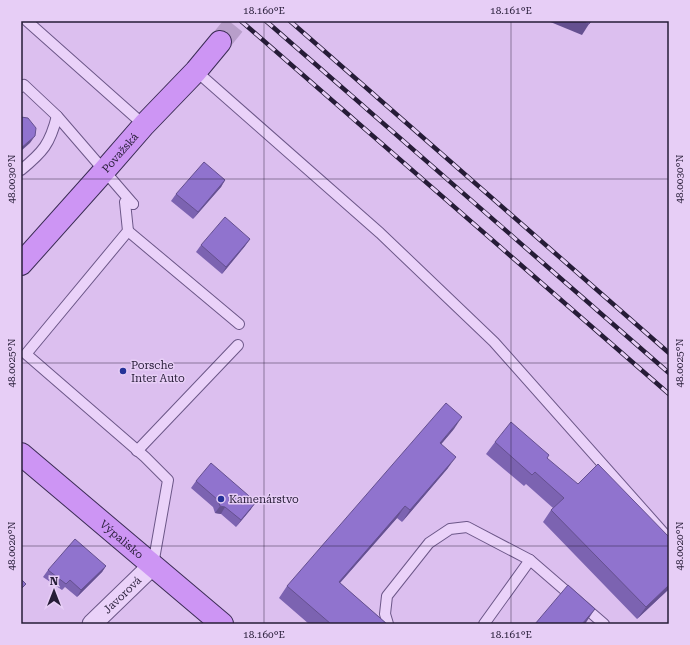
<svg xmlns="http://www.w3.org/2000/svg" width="690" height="645" font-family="'Roboto Serif',serif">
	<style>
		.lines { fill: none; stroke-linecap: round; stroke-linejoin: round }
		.primary-tunnel { stroke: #b89eca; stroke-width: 22; stroke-dasharray: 22 11; stroke-linecap: butt }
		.service-casing { stroke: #6c5788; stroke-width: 12 }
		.minor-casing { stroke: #6c5788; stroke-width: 21 }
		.primary-casing { stroke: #3b2c55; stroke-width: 24 }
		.service { stroke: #ead2f9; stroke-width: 10 }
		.minor { stroke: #ead2f9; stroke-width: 19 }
		.primary { stroke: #cd95f4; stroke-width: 22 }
		.rail-casing { stroke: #261c37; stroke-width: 4.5 }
		.rail { stroke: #e7cef6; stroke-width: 3; stroke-dasharray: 9; stroke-linecap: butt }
		.wall { fill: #7c63b1 }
		.shaded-wall { fill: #655090 }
		.building { fill: #9073ce; stroke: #655090 }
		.ticks { fill: none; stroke: #261c37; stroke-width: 1; stroke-opacity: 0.45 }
		.poi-dot { fill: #253298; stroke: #e7cef6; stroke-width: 1.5 }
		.labels { text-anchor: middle; stroke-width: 3; stroke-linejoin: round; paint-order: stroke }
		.street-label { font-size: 11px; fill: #261c37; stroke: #e7cef6 }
		.poi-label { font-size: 11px; fill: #261c37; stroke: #e7cef6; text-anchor: start }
		.neatline { fill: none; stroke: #261c37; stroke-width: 1.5 }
		.ticks-label { font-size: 10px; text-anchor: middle; fill: #261c37 }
	</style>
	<rect width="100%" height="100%" fill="#dcbfef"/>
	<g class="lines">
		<polyline class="primary-tunnel" points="220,42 237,21"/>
		<defs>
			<g id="service">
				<polyline points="27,21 144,125"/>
				<polyline points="196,71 380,233 494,342 669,539"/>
				<polyline points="21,87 24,85 57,116 133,204"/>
				<path d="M21 170C43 152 50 144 57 116"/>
				<polyline points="133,204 125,202 128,231 26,354 145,457 168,480 153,565"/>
				<polyline points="128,231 239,324"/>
				<polyline points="137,451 238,345"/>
				<polyline points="388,624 385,614 387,596 429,543 450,529 467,527 530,560 604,624"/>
				<polyline points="484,624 530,560"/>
			</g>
			<g id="minor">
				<path id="s1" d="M92 624 153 565"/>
			</g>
			<g id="primary">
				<path id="s2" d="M21 264 104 171 144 125 196 71 220 42"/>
				<path id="s3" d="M21 454 222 624"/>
			</g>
		</defs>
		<use href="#service" class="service-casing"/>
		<use href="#minor" class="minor-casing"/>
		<use href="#primary" class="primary-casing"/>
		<use href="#service" class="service"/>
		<use href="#minor" class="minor"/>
		<use href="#primary" class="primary"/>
		<defs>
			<g id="rail">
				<polyline points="241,21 669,394"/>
				<polyline points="266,21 669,373"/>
				<polyline points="290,21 669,353"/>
			</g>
		</defs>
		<use href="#rail" class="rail-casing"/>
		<use href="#rail" class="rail"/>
	</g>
	<g class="wall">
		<polygon points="225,180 221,187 193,219 171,201 176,194"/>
		<polygon points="250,239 245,246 222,274 196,252 201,245"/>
		<polygon points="454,429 441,444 448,468 402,522 397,518 340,583 387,624 309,624 279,598 287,586"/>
		<polygon points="495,442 547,458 669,589 637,619 543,522 551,510 553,508 526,484 524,486 486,454"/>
		<polygon points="196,481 251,509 236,527 221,514 215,513 213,507 191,488"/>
		<polygon points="106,566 102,572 77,597 65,587 62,590 43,577 48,570"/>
	</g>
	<g class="shaded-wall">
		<polygon points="548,21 581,21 589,24 582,35"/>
		<polygon points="35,136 30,143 21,151 21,148"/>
		<polygon points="225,180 221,187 193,219 198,212"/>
		<polygon points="250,239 245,246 222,274 226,267"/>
		<polygon points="462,417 454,429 432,455 440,443"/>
		<polygon points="456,457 448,468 402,522 410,510"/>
		<polygon points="256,502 251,509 236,527 241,520"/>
		<polygon points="220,506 225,507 221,514 215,513"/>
		<polygon points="405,506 397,518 330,594 339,582"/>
		<polygon points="106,566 102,572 77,597 81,590"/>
		<polygon points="669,585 669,589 637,619 646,607"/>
		<polygon points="595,609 585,624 582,624"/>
	</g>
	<g class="building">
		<polygon points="581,21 591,21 589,24"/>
		<polygon points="21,117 28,118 36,128 35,136 21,148"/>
		<polygon points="204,162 225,180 198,212 176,194"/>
		<polygon points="225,217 250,239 226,267 201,245"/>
		<polygon points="446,403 462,417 440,443 456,457 410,510 405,506 339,582 387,624 331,624 287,586"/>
		<polygon points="511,422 549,455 547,458 578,484 598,464 669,537 669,585 646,607 551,510 564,498 535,472 532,475 495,442"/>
		<polygon points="211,463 256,502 241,520 225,507 220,506 218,500 196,481"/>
		<polygon points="75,539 106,566 81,590 70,580 66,584 48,570"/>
		<polygon points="21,579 26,584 21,589"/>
		<polygon points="568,585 595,609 582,624 535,624"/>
	</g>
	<path class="ticks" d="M264 21V624M511 21V624M21 179H669M21 363H669M21 546H669"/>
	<g class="poi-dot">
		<circle cx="123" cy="371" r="4"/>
		<circle cx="221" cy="499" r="4"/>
	</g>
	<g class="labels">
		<g class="street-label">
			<text dy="4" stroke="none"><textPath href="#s2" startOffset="149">Považská</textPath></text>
			<text dy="4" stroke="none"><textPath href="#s3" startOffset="132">Výpalisko</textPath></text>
			<text dy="4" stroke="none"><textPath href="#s1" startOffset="42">Javorová</textPath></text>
		</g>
		<g class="poi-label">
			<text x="131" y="369">Porsche<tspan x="131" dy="13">Inter Auto</tspan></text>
			<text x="229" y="503">Kamenárstvo</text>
		</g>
	</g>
	<rect width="690" height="645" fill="none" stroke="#e7cef6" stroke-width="44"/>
	<g transform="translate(54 591)" stroke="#e7cef6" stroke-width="3" paint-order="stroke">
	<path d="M0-3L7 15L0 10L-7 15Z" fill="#261c37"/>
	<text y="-6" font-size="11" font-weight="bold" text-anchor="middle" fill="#261c37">N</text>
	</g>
	<rect x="22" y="22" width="646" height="601" class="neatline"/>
	<g class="ticks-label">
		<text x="264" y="14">18.160°E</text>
		<text x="511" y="14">18.161°E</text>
		<text transform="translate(11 179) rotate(-90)" y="4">48.0030°N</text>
		<text transform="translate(679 179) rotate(-90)" y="4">48.0030°N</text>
		<text transform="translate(11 363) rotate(-90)" y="4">48.0025°N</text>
		<text transform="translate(679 363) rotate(-90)" y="4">48.0025°N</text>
		<text transform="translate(11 546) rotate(-90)" y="4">48.0020°N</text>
		<text transform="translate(679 546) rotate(-90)" y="4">48.0020°N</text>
		<text x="264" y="638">18.160°E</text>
		<text x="511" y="638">18.161°E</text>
	</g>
</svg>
